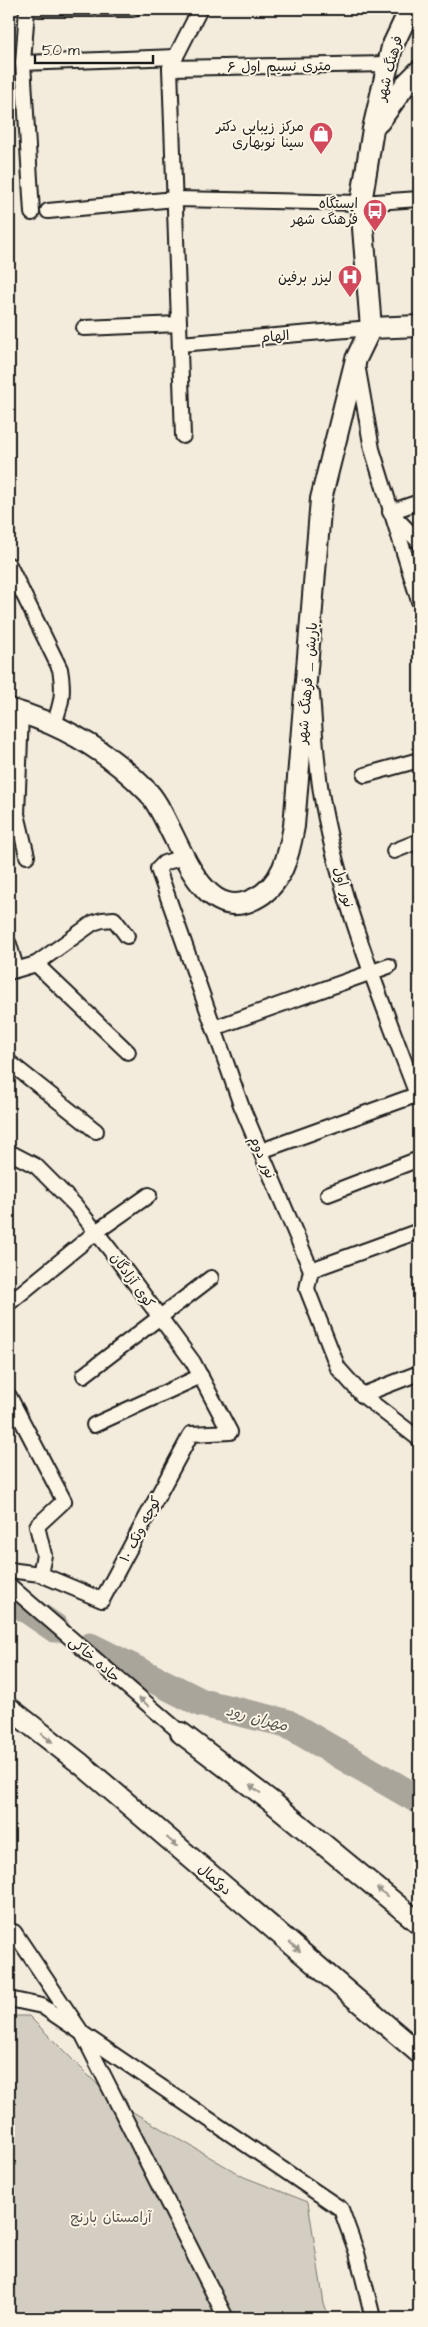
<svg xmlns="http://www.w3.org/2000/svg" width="428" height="2327" font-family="'Architects Daughter','Playpen Sans Arabic',sans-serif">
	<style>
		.green { fill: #d3cec1; stroke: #78756e }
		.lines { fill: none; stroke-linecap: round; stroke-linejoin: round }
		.river { stroke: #aaa59b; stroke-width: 29 }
		.street-casing { stroke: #1c1c1c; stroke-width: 18 }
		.secondary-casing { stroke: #1c1c1c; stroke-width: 24 }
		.primary-casing { stroke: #1c1c1c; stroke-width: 26 }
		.street { stroke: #fcf5e5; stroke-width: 14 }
		.secondary { stroke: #fcf5e5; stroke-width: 20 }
		.primary { stroke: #fcf5e5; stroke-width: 22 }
		.oneway { fill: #97938b }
		.labels { text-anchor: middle; stroke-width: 4; stroke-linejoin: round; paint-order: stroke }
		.street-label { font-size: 14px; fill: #1c1c1c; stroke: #fcf5e5 }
		.poi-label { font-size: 14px; fill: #1c1c1c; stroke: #fcf5e5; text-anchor: end }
		.park-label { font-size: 14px; fill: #53514e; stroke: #fcf5e5 }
		.water-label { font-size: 15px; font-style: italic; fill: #55534f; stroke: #fcf5e5 }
	</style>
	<rect width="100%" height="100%" fill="#f3ecdd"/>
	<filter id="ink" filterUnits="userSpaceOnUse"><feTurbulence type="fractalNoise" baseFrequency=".02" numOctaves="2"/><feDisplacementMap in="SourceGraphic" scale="10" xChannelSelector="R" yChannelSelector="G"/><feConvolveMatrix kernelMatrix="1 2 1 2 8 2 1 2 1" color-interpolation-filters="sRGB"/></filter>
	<g filter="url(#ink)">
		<polygon class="green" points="9,2016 29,2016 114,2101 244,2177 308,2202 324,2304 330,2318 9,2318"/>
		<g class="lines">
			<g class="river">
				<polyline points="9,1601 14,1600 55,1628"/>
				<polyline points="90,1647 202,1703 286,1723 419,1800"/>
			</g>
			<defs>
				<g id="street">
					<polyline points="27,9 23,63 32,213"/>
					<polyline points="38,9 133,9"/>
					<polyline points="23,63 176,57"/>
					<polyline points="170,68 389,64"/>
					<polyline points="48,211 175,199 361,203 419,199"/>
					<polyline points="84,328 179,324"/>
					<polyline points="180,344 371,328"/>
					<polyline points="357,364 372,449 419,601"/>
					<polyline points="183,436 170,68 200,9"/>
					<polyline points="390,512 419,502"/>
					<polyline points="394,516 419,542"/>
					<path d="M9 565 60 669C64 692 62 702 54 724"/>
					<path d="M312 694C315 731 316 768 323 804 342 906 383 1004 419 1100"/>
					<polyline points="21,713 17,814 27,856"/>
					<polyline points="365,775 419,760"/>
					<polyline points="394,851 419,841"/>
					<polyline points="183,857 164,863 158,869 241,1105 311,1270 307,1289 338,1368 362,1395 419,1439"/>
					<polyline points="9,944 16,968"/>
					<polyline points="36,964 128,1052"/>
					<polyline points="9,972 36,964 93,923 102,920 114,919 127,936"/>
					<polyline points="214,1028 389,966"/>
					<polyline points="9,1062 96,1131"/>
					<polyline points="261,1151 419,1094"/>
					<polyline points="9,1152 36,1166 75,1205 111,1251 193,1362 230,1432 191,1434 102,1600 40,1574 9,1570"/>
					<polyline points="328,1194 419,1159"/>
					<polyline points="311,1270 419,1231"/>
					<polyline points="9,1303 96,1232 149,1195"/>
					<polyline points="84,1375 211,1278"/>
					<polyline points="362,1395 419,1373"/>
					<polyline points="9,1396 64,1501 37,1526 44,1555 40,1574"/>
					<polyline points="94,1425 201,1376"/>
					<polyline points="9,1585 181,1733"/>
					<polyline points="9,1931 14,1932 82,2033 226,2318"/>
					<polyline points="9,1999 42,2006 341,2209 357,2253 373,2318"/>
				</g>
				<g id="secondary">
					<polyline points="379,122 406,84 419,71"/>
					<polyline points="371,328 419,326"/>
					<path d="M9 709C62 724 109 752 148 792 176 822 196 928 254 899 282 886 289 855 294 826L321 499 356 359 371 328 361 203 373 129 392 47 410 9"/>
					<polyline points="9,1708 81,1764 419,2053"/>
					<polyline points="181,1733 272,1802 419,1923"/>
				</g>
				<polyline id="primary" points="415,9 419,14"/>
			</defs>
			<use href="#street" class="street-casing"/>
			<use href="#secondary" class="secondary-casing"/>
			<use href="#primary" class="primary-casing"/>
			<use href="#street" class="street"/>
			<use href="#secondary" class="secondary"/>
			<use href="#primary" class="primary"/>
		</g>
		<defs><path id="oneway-solid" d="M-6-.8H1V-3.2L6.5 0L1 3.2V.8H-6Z" transform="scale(1.25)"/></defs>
		<g class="oneway">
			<use href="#oneway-solid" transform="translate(144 1702) rotate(-139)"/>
			<use href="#oneway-solid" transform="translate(47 1738) rotate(38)"/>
			<use href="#oneway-solid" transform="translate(255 1789) rotate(-143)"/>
			<use href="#oneway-solid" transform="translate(172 1842) rotate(41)"/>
			<use href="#oneway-solid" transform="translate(382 1892) rotate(-141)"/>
			<use href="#oneway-solid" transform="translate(295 1947) rotate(41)"/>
		</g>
	</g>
	<defs>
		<symbol id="shop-pin" viewBox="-11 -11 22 30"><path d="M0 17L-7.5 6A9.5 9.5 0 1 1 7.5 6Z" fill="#d1495b" stroke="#fcf5e5"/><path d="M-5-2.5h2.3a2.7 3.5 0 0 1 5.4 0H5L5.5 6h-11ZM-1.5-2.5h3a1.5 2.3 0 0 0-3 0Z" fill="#fff"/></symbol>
		<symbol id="bus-pin" viewBox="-11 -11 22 30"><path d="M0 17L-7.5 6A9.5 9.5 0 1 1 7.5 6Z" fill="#d1495b" stroke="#fcf5e5"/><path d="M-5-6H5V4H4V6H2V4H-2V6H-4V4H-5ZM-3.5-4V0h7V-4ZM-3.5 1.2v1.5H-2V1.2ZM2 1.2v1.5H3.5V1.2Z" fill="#fff"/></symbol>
		<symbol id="hospital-pin" viewBox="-11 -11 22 30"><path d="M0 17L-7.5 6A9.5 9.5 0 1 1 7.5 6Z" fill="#d1495b" stroke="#fcf5e5"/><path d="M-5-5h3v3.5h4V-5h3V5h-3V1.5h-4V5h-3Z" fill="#fff"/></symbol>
	</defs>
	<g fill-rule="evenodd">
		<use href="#shop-pin" x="307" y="120" width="28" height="38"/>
		<use href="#bus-pin" x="361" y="197" width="28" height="38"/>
		<use href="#hospital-pin" x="336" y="263" width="28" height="38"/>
	</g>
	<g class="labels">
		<g class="street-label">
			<text transform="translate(279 66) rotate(-1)" y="5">۶ متری نسیم اول</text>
			<text transform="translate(389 68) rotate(-75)" y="5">فرهنگ شهر</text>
			<text transform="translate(275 336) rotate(-5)" y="5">الهام</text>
			<text transform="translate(307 683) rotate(-85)" y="5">باریش _ فرهنگ شهر</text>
			<text transform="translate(344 887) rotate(74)" y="5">نور اول</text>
			<text transform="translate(263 1157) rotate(67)" y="5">نور دوم</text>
			<text transform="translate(133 1280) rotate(54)" y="5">کوی آزادگان</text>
			<text transform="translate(140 1529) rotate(-62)" y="5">کوچه ونک ۱۰</text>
			<text transform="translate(95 1659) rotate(41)" y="5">جاده خاکی</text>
			<text transform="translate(215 1879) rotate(41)" y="5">دوکمال</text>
		</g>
		<g class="poi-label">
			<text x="304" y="131">مرکز زیبایی دکتر<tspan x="304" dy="16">سینا نوبهاری</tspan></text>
			<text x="358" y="208">ایستگاه<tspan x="358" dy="16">فرهنگ شهر</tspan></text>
			<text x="332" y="282">لیزر برفین</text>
		</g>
		<g class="park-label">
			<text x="111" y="2222">آرامستان بارنج</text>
		</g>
		<g class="water-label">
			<text transform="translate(257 1718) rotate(15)" y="5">مهران رود</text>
		</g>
	</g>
	<rect width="428" height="2327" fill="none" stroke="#fcf5e5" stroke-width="30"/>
	<rect x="15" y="15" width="398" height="2297" fill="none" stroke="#1c1c1c" stroke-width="2" filter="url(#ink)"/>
	<path d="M35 55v8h118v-8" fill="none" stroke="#1c1c1c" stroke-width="2.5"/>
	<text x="42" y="55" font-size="15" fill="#1c1c1c" stroke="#fcf5e5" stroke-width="4" paint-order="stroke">50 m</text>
</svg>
